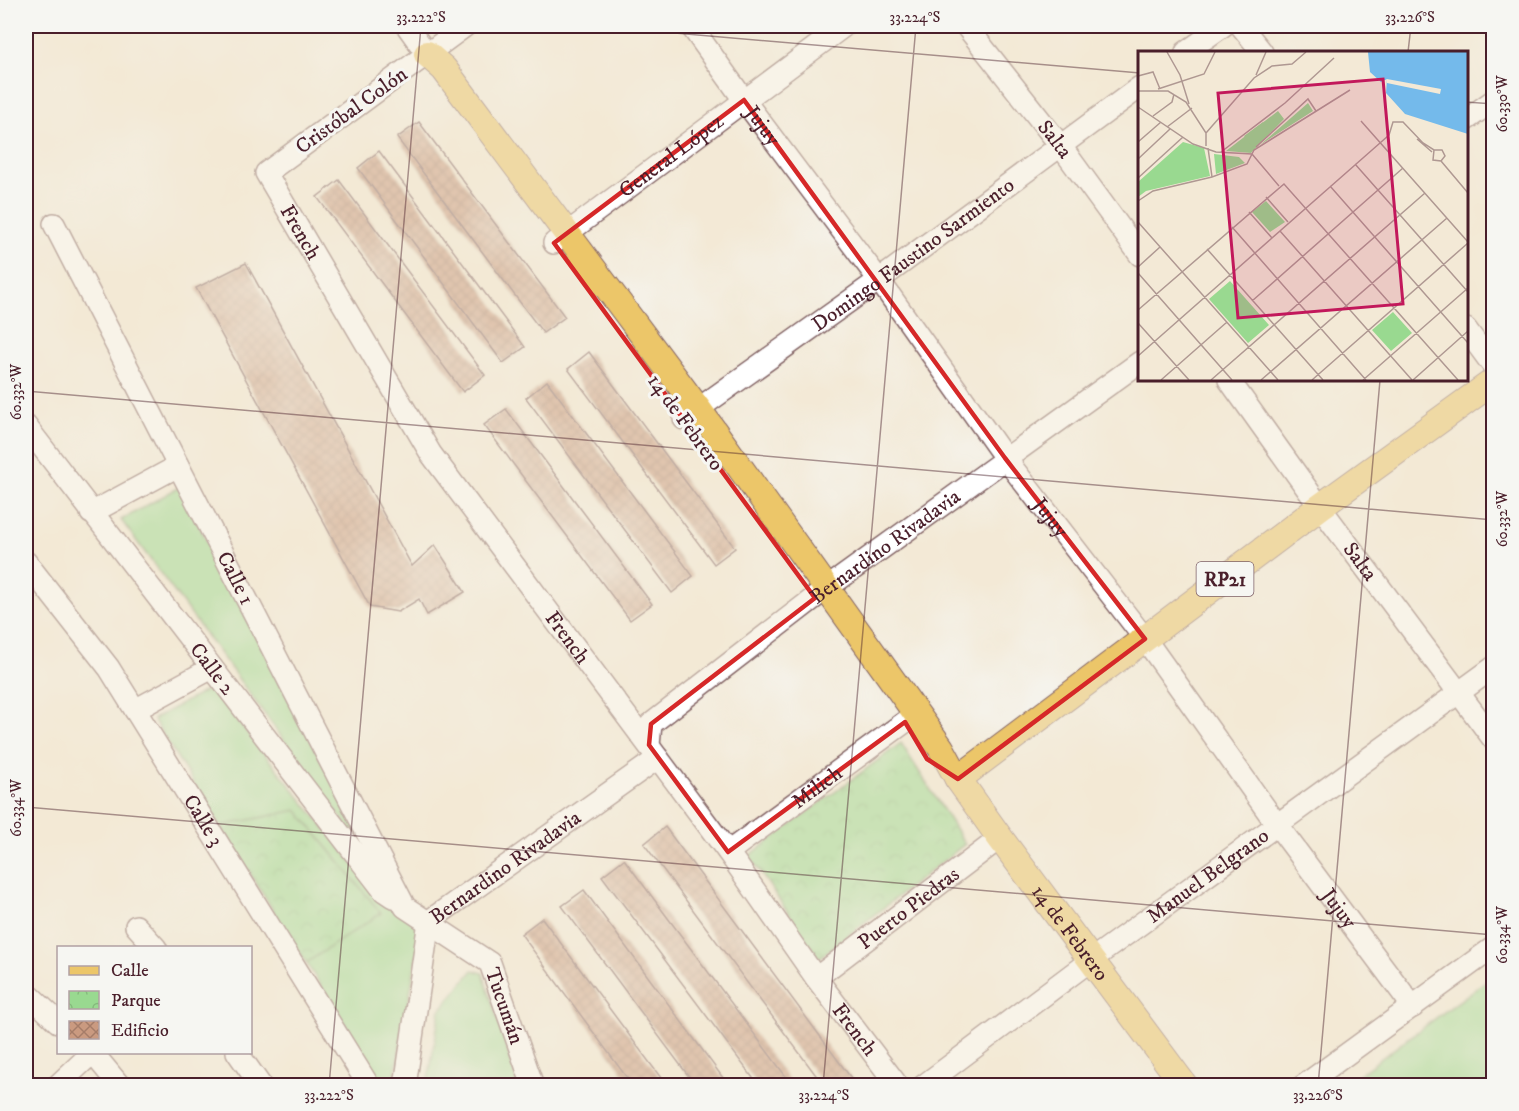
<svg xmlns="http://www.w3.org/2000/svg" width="1519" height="1111" font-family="'IM FELL DW Pica',serif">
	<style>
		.grass { fill: #99d990; stroke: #727c5e; stroke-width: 1.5 }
		.park { fill: url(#park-crowns); stroke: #727c5e; stroke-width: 1.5 }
		.building { fill: url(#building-cross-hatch) }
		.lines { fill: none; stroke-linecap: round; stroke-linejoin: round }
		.minor-casing { stroke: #856667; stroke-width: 24 }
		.major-casing { stroke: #856667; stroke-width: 28 }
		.minor { stroke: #fff; stroke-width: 21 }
		.major { stroke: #ecc669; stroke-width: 26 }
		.marked { fill: none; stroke: #d62828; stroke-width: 4.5; stroke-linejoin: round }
		.ticks { fill: none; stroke: #4a1f2b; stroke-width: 1.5; stroke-opacity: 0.45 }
		.labels { text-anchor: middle; stroke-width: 6; stroke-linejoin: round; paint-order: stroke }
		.shield { fill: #f6f6f2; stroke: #7e6067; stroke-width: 1.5 }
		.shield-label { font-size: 20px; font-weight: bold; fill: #4a1f2b }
		.street-label { font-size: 21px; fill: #4a1f2b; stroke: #f6f6f2 }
		.inset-road { fill: none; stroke: #af9892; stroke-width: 1.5 }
		.view { fill: #c2185b; fill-opacity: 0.15; stroke: #c2185b; stroke-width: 3 }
		.inset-edge { fill: none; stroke: #4a1f2b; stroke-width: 3 }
		.neatline { fill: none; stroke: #4a1f2b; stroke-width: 2 }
		.ticks-label { font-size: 15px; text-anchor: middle; fill: #4a1f2b }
	</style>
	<defs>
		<pattern id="park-crowns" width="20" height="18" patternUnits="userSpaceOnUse" patternTransform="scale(1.5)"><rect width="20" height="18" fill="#99d990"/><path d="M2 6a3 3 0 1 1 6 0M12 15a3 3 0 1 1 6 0" fill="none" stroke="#85ba7c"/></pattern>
		<pattern id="building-cross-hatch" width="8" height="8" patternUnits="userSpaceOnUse" patternTransform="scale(1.5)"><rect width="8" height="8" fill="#ca9a80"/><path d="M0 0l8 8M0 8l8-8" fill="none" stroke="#a67d69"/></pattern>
	</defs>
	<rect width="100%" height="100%" fill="#f6f6f2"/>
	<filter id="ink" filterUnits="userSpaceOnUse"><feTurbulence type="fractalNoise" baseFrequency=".0167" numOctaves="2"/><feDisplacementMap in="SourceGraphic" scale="12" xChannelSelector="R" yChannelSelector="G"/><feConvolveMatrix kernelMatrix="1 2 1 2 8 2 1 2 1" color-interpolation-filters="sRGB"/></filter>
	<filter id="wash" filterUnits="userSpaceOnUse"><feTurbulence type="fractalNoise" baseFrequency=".008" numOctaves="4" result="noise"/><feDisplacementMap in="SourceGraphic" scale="24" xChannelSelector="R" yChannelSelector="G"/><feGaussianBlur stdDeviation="1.35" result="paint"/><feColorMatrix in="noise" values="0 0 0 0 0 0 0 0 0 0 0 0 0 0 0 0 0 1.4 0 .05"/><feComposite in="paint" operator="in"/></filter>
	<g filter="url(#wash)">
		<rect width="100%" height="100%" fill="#f3e9d6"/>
		<g class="grass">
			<polygon points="179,487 374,862 121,520"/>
			<polygon points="211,688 380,896 422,929 393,1085 383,1085 153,719"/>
			<polygon points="473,970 483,973 518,1085 427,1086 440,1010"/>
			<polygon points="1493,976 1493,1085 1345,1085"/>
		</g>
		<g class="park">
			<polygon points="901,743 965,844 819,958 749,856"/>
			<polygon points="297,810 381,913 306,963 220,826"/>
		</g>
		<g id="blocks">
			<g class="building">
				<polygon points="419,122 565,317 543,333 397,138"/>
				<polygon points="379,151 525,347 503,363 358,168"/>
				<polygon points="339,180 485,375 463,392 317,197"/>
				<polygon points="246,263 412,566 435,545 465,592 427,615 419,599 398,612 370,607 196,288"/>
				<polygon points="589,352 735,548 714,564 568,369"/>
				<polygon points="547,381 693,576 672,593 526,398"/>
				<polygon points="506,409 652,604 630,620 484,425"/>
				<polygon points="665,827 857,1086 824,1086 644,844"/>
				<polygon points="624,859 793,1086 759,1086 602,876"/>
				<polygon points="584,890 729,1086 696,1086 562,906"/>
				<polygon points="542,918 667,1086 633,1086 521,934"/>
			</g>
		</g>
	</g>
	<g filter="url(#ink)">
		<use href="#blocks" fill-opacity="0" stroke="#856667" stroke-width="1.5"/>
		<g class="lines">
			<defs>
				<g id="minor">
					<polyline points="407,26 427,54"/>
					<path id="s1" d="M465 26 266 173 431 454 728 852 816 978 898 1086"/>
					<path id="s2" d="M691 26 744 100 879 280 1005 458 1145 639 1278 826 1413 1007"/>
					<path id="s3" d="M966 26 1060 145 1140 255"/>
					<polyline points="1241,26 1262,52"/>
					<polyline points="1186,52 1223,26"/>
					<polyline points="1466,120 1494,100"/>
					<path id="s4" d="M54 224 405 907 490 963 533 1086"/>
					<path id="s5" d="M554 243 844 26"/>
					<polyline points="1466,329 1494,367"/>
					<path id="s6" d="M1229 380 1320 507 1494 740"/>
					<path id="s7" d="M684 419 879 280 1140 87"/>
					<path id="s8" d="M26 426 384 891 393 897"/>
					<polyline points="91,513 178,466"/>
					<path id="s9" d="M26 562 109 668 369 1086"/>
					<polyline points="135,710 212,668"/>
					<path id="s10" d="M649 745 651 724 827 588 1140 362"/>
					<path id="s11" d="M728 852 905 722"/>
					<polyline points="136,926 156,948"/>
					<path id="s12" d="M816 978 1000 838"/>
					<polyline points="26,992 58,1022"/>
					<polyline points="92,1052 120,1086"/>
					<polyline points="237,1052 261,1086"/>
					<polyline points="57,1086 93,1052"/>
					<path id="s13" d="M405 1086 429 921 658 758"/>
					<path id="s14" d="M923 1086 1091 960 1494 667"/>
					<polyline points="1303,1086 1494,947"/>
				</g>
				<g id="major">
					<path id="s15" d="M427 54 444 69 698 409 941 748 958 779 1000 838 1185 1086"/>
					<polyline points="958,779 1320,507 1494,381"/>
				</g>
			</defs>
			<use href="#minor" class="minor-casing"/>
			<use href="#major" class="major-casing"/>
			<use href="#minor" class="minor"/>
			<use href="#major" class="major"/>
		</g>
	</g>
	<path d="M0 0H1519V1111H0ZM744 100 1005 458 1145 639 958 779 927 759 905 722 728 852 649 745 651 724 815 598 554 243Z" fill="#f3e9d6" fill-opacity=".55" fill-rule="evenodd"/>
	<path class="marked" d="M744 100 1005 458 1145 639 958 779 927 759 905 722 728 852 649 745 651 724 815 598 554 243Z"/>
	<path class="ticks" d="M594 26 1140 73M1408 52 1411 26M1466 102 1494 104M26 391 1494 520M26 807 1494 935M329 1086 421 26M823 1086 916 26M1318 1086 1380 380"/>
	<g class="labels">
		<rect class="shield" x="1196.5" y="562" width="57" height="34" rx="4.5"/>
		<g class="shield-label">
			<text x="1225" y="586">RP21</text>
		</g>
		<g class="street-label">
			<text transform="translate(351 110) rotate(-36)" y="7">Cristóbal Colón</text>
			<text dy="7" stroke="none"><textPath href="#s2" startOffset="123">Jujuy</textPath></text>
			<text dy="7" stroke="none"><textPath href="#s3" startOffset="144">Salta</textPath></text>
			<text dy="7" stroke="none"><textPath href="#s5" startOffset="146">General López</textPath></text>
			<text dy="7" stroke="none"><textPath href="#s1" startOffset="316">French</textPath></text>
			<text dy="7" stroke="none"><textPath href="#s7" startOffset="282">Domingo Faustino Sarmiento</textPath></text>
			<text transform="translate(686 422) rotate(54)" y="7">14 de Febrero</text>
			<text dy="7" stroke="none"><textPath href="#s2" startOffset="609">Jujuy</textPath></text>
			<text dy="7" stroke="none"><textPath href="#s10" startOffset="315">Bernardino Rivadavia</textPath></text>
			<text dy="7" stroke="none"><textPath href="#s6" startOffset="224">Salta</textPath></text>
			<text dy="7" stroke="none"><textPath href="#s4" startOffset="398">Calle 1</textPath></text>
			<text dy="7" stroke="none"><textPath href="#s1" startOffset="802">French</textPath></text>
			<text dy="7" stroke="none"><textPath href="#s8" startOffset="306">Calle 2</textPath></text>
			<text dy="7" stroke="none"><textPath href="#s11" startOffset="110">Milich</textPath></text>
			<text dy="7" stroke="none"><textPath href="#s9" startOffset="314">Calle 3</textPath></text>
			<text dy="7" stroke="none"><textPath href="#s13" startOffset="260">Bernardino Rivadavia</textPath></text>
			<text dy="7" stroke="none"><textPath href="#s14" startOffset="354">Manuel Belgrano</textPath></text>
			<text dy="7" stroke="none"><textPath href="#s12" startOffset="116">Puerto Piedras</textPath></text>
			<text dy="7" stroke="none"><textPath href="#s2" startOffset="1095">Jujuy</textPath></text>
			<text dy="7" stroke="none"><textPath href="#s15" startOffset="1090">14 de Febrero</textPath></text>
			<text dy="7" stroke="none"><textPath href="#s4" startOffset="915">Tucumán</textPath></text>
			<text dy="7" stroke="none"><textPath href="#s1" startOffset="1288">French</textPath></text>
		</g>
	</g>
	<g transform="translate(1138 51)">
		<rect width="330" height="330" fill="#f3e9d6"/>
		<path d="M170 52 175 60 122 94ZM140 60 146 68 113 102 88 100ZM45 91 66 97 72 125 8 140 0 146V131ZM76 103 101 106 107 112 78 123ZM92 230 131 274 110 292 71 248Z" fill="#99d990"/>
		<path d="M125 71 129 82 115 96 106 85ZM128 150 147 171 132 181 114 161ZM255 261 274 282 253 300 234 279Z" fill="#99d990"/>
		<path d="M230 1H330V83L267 63 248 42 249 28 243 31 232 21Z" fill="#74baeb"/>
		<path d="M249 28 303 38 302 43 249 32Z" fill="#f3e9d6"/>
		<path class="inset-road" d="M29 1 42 24 51 53M118 24 128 1M0 25 15 21 22 38M20 38 66 23 77 1M0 40H30L48 51 68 82V95M0 56 55 93 78 101 114 103 141 135M15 65 34 51 36 43M223 70 330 191M29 76 54 57M68 82 116 27 134 15 154 13 168 1M279 88 294 101M0 91 23 71M242 92 251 84 255 71H265L285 92 296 99H304L307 105 303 110M118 96 170 48 178 60M70 97 74 126M296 99 295 109 303 110 330 142M83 101 147 52 196 7M0 108 32 78M217 113 330 241M0 127 45 86M192 135 330 292M128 146 150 171M0 150 15 140 74 126 109 113 116 99 212 39M111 161 134 187M0 171 140 329M94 176 228 329M142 180 274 329M69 198 185 329M0 216 22 196M0 222 94 329M114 250 265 117M0 259 146 133 320 329M0 272 51 329M0 305 242 92M23 329 89 271M73 329 287 142M123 329 309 167M174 329 330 192M225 329 330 237M275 329 330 280"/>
		<path class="view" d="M245 28 265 253 100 267 80 42Z"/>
		<rect width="330" height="330" class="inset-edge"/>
	</g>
	<rect width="1519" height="1111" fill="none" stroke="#f6f6f2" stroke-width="66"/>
	<rect x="57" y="946" width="195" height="108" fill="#f6f6f2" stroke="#b1a0a2" stroke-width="1.5"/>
	<rect x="69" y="966" width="30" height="9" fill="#ecc669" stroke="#b1a0a2" stroke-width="1.5"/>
	<text x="111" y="976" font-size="18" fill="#4a1f2b">Calle</text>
	<rect x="69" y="991" width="30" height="18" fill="url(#park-crowns)" stroke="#b1a0a2" stroke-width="1.5"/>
	<text x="111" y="1006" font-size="18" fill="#4a1f2b">Parque</text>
	<rect x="69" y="1021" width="30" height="18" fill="url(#building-cross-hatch)" stroke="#b1a0a2" stroke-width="1.5"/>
	<text x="111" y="1036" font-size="18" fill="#4a1f2b">Edificio</text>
	<rect x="33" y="33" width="1453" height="1045" class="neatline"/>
	<g class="ticks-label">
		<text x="421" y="22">33.222°S</text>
		<text x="915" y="22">33.224°S</text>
		<text x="1410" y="22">33.226°S</text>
		<text transform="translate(1502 104) rotate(-90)" y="5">60.330°W</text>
		<text transform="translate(16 392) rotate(-90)" y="5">60.332°W</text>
		<text transform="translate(1502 519) rotate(-90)" y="5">60.332°W</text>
		<text transform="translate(16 808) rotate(-90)" y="5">60.334°W</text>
		<text transform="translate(1502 935) rotate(-90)" y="5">60.334°W</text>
		<text x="329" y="1100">33.222°S</text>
		<text x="824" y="1100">33.224°S</text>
		<text x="1318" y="1100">33.226°S</text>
	</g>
</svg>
